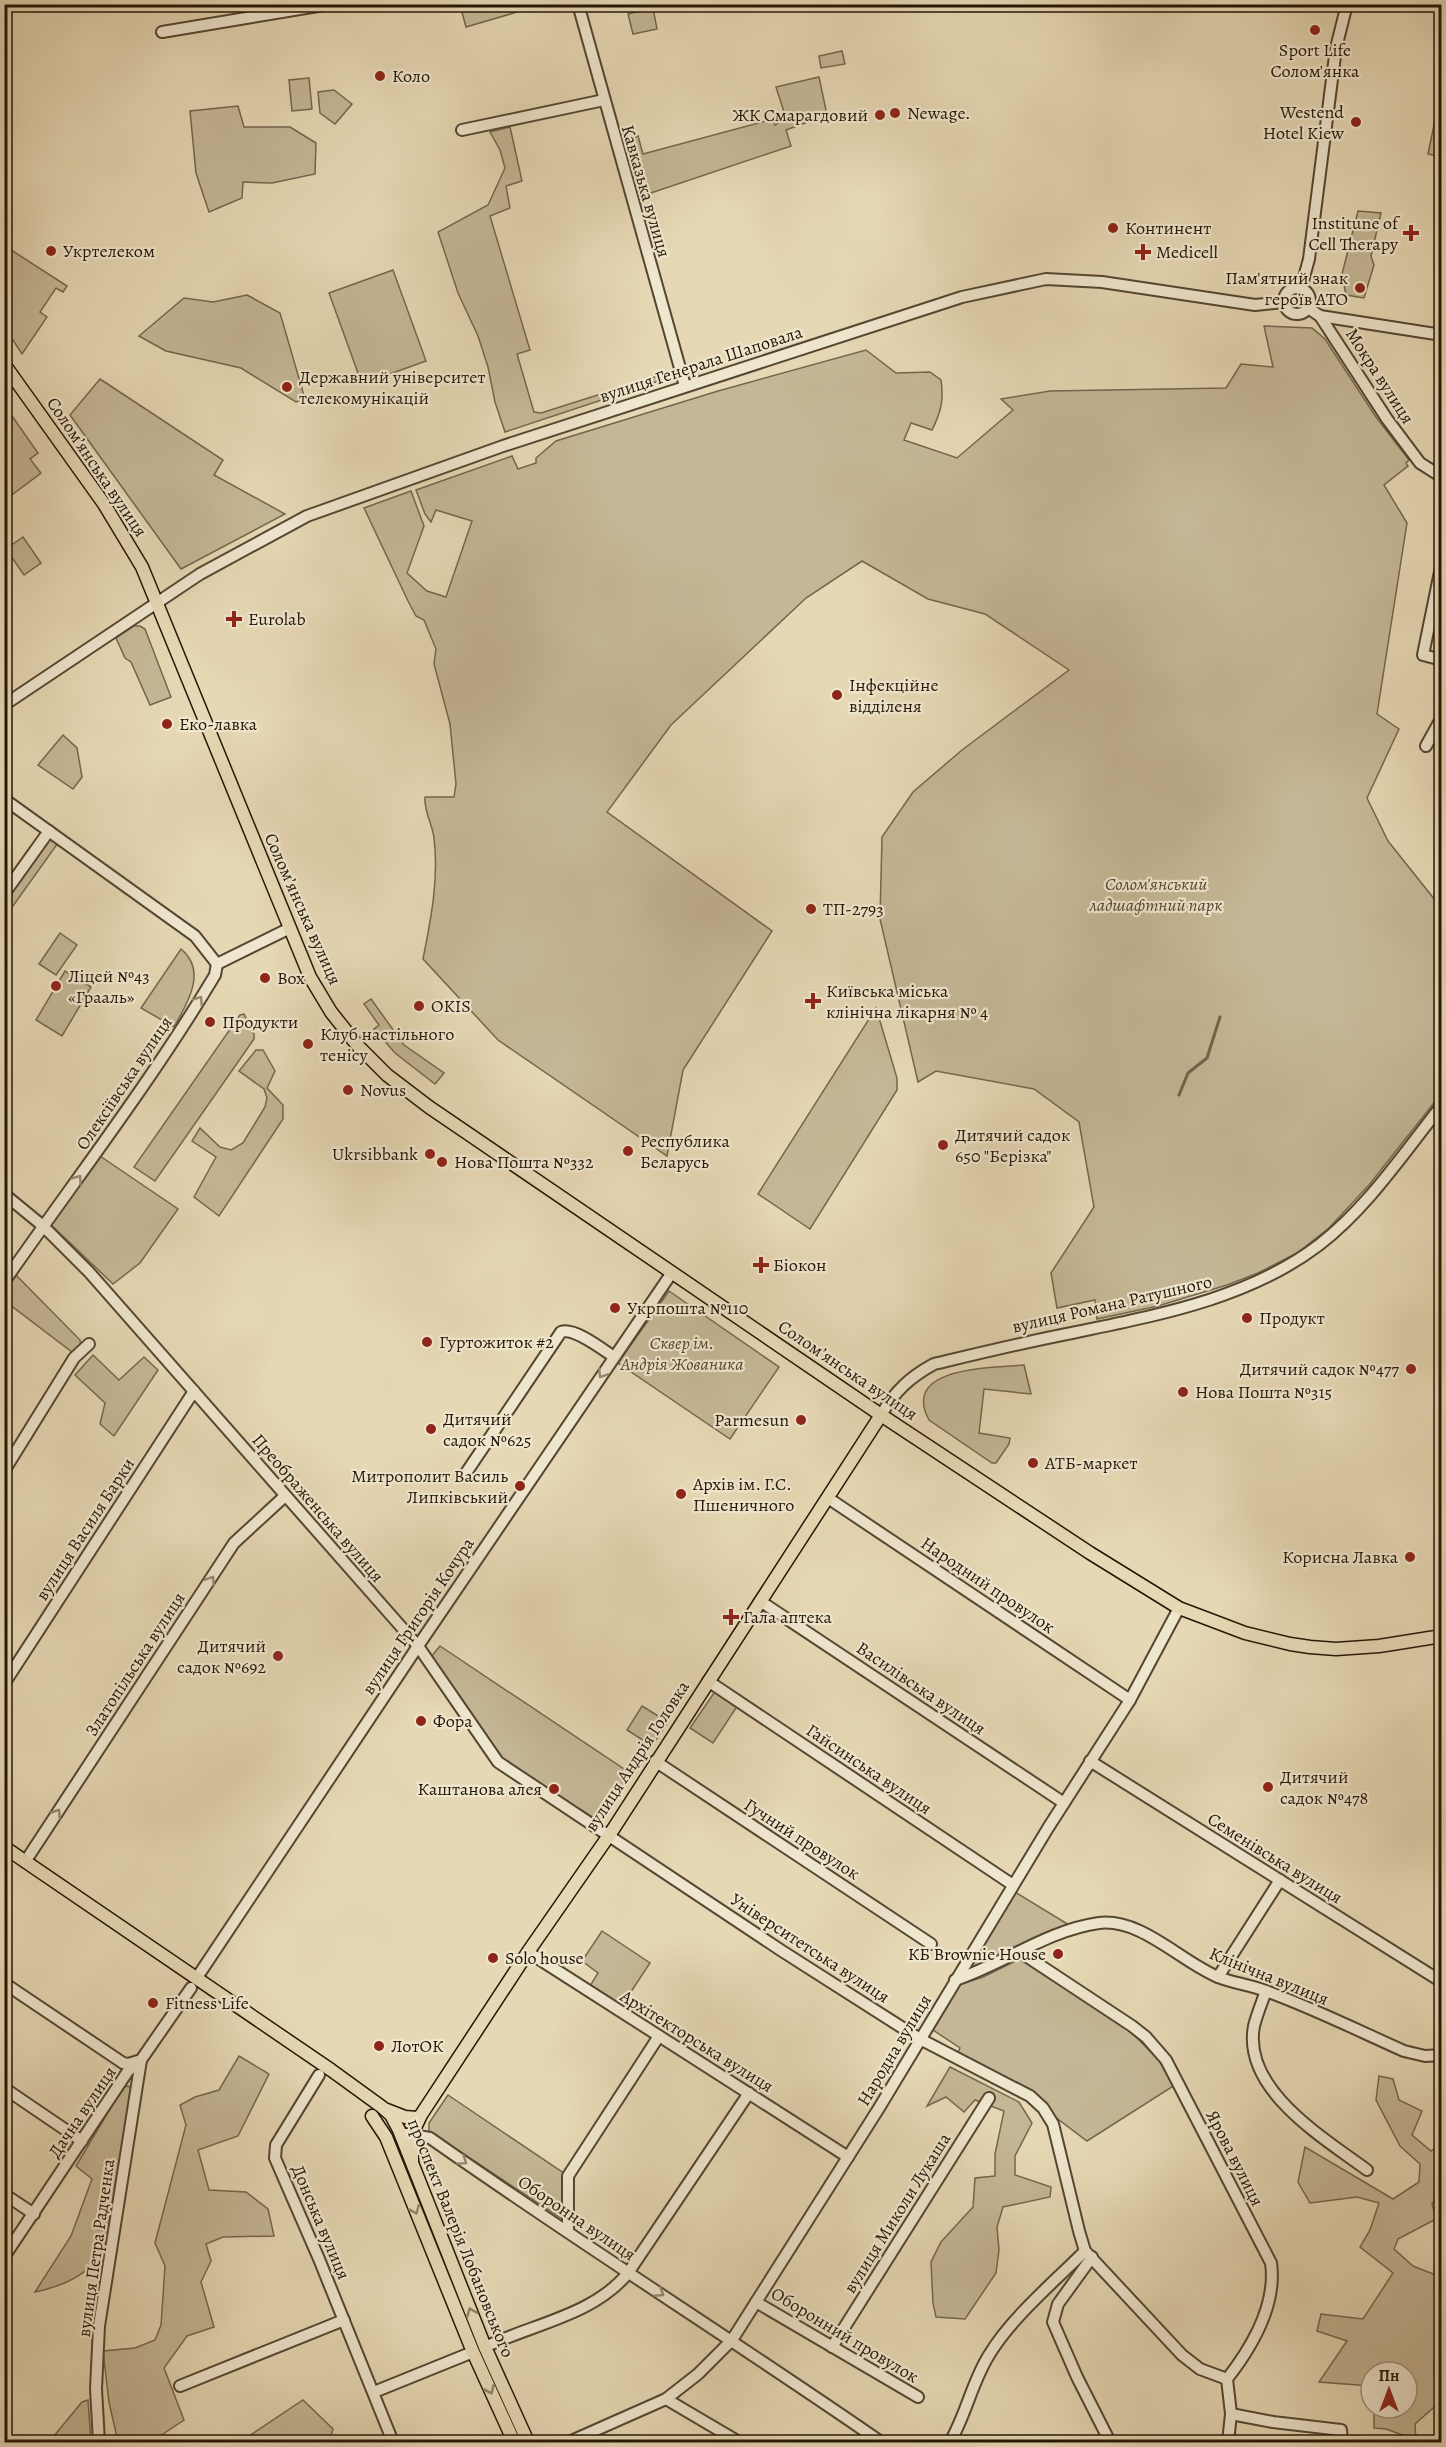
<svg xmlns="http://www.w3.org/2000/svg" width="1446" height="2447" font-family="Alegreya,serif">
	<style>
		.green { fill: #c5b796; stroke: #74664e; stroke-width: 1.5 }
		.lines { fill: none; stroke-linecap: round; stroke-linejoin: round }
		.stream { stroke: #71634b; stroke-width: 3 }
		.minor-casing { stroke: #544632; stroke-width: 14 }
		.major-casing { stroke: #241606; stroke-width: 15 }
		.minor { stroke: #efe6ce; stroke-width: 10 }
		.major { stroke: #e6d8b4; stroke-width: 12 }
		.oneway { stroke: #948874 }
		.oneway2 { stroke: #8f8166 }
		.poi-dot { fill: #8f2418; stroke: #efe6ce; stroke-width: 2 }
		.labels { text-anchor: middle; stroke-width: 4.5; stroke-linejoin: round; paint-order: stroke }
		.poi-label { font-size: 18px; fill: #241606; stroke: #efe6ce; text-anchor: start }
		.street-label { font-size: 18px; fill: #241606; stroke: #efe6ce }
		.park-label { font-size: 18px; font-style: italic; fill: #544631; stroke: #efe6ce }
	</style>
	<rect width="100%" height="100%" fill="#e6d8b4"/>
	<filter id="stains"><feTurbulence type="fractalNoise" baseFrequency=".00333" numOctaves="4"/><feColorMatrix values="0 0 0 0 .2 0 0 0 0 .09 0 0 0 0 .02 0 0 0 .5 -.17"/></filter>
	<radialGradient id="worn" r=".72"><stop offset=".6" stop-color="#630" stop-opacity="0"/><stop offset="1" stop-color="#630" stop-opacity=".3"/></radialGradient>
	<g class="green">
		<polygon points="460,5 523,5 524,10 466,27"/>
		<polygon points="653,8 657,29 633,34 628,14"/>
		<polygon points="842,51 845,64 821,68 819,56"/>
		<polygon points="819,77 827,115 786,130 791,146 648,194 637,192 623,141 638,136 643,154 773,119 775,125 786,118 776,87"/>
		<polygon points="309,78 312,109 292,111 289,80"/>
		<polygon points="334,90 352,104 335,124 320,113 318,92"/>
		<polygon points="238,106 244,127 290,127 316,143 315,174 272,183 243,182 242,198 209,212 196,173 190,111"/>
		<polygon points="1435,120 1441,122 1441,157 1428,154"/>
		<polygon points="510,127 522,181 506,186 510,208 490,216 530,350 517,354 534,412 541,413 664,374 665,379 505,432 495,402 488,367 478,336 458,293 438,232 488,205 505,168 500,150 490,132"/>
		<polygon points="1358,211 1381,213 1371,256 1374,265 1364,298 1346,295 1342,274"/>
		<polygon points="5,246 67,286 63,292 56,288 40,312 47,317 22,354 5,328"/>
		<polygon points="393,270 426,361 362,384 329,293"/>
		<polygon points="247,295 280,313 305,399 296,402 241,368 166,351 139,336 184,298 213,302"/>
		<path d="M1264 326 1312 328 1325 339 1376 417 1409 460 1406 463 1408 466 1384 485 1407 523 1377 714 1399 729 1367 798 1388 841 1439 905 1442 904 1441 1094 1369 1185 1329 1228 1297 1253 1258 1273 1227 1285 1158 1306 1097 1319 1095 1300 1057 1308 1051 1273 1094 1207 1079 1122 1034 1089 936 1071 918 1082 880 919 882 837 913 792 962 750 1069 670 985 614 928 599 862 561 806 598 671 725 607 812 772 931 683 1070 667 1156 498 1040 423 959C431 919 439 879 434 838 432 823 424 812 425 797H454L456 784 450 724 434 664 436 649 424 620 416 616 408 601 364 508 411 491 424 526 407 573 427 591 446 597 472 521 436 510 431 522 425 514 416 490 512 456 518 469 536 463V458L556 441 718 391 866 350 896 373 930 372 941 380C944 400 941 412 932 430L911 423 904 440 957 458 1013 410 1001 399 1050 391 1226 388 1241 364 1273 367Z"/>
		<polygon points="100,379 223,460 214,475 285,514 181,569 70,415"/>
		<polygon points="5,406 38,453 30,459 41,473 5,500"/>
		<polygon points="23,537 41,563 24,575 6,549"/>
		<polygon points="134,626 140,626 145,629 171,697 150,705 131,662 125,658 116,638"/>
		<polygon points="63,735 77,748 82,777 73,789 38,765"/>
		<polygon points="49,837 58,843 13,906 5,900"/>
		<polygon points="60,933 77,945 56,975 39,964"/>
		<path d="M181 949C208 971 187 1004 174 1027L141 1008Z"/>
		<polygon points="65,971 91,987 62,1036 36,1020"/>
		<polygon points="371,999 404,1045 444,1073 435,1084 395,1053 374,1029 379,1025 364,1004"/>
		<polygon points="876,1008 897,1078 897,1090 810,1229 758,1194"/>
		<polygon points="244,1014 254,1034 254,1039 155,1181 134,1167 240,1015"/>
		<polygon points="256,1050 263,1050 275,1071 267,1088 283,1105 283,1119 219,1216 194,1197 216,1157 192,1141 200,1128 220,1147 231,1150 243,1143 265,1107 267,1098 264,1089 239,1071"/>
		<polygon points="97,1154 178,1209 140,1263 113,1284 47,1221"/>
		<polygon points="14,1273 80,1340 81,1345 72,1352 5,1301 4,1287"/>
		<polygon points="669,1291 779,1367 730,1439 618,1363"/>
		<polygon points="93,1355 119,1380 144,1357 158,1370 114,1436 100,1424 105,1403 75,1375"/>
		<path d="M1024 1365 1031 1394 984 1389 979 1433 1010 1438 1009 1444 996 1463H992L929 1420C900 1366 993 1368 1024 1365Z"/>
		<polygon points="440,1646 633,1775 600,1822 580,1809 578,1812 500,1760 430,1658"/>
		<polygon points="716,1690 738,1705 713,1743 690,1728"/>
		<polygon points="642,1706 668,1722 652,1746 627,1730"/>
		<polygon points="1010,1889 1074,1928 955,1980"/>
		<polygon points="602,1931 650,1963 621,2007 587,1991 598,1973 582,1961"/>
		<polygon points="1020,1959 1129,2030 1164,2065 1175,2085 1087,2141 1043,2108 955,2058 960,2048 933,2030 959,1985 983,1977"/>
		<polygon points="239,2056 269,2074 238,2136 198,2150 209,2190 246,2192 268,2209 274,2236 223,2237 206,2244 211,2261 201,2282 214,2327 187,2336 164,2368 184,2420 151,2442 118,2442 109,2402 103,2351 135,2348 155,2340 161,2325 165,2266 155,2243 186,2125 180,2105 195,2097 219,2090"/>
		<polygon points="950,2067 1019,2102 1032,2123 1015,2156 1015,2175 1051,2187 1050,2197 1003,2207 997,2227 999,2250 996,2273 965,2319 936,2317 933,2303 931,2262 941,2242 973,2207 975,2178 995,2176 995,2154 1004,2111 975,2100 964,2112 946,2097 927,2106"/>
		<path d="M1379 2076 1393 2079 1399 2100 1422 2111 1412 2135 1431 2151 1441 2145V2190L1432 2204 1436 2219 1398 2239 1394 2249 1413 2266 1441 2277C1442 2294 1444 2313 1442 2329 1438 2347 1426 2376 1441 2392V2401L1415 2424 1416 2440 1386 2429 1374 2428V2408H1407V2372H1371V2386L1319 2382 1347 2341 1317 2331 1321 2314 1363 2319 1393 2273 1360 2247 1370 2230 1379 2203 1357 2197 1310 2203 1298 2182 1305 2147 1393 2199 1419 2182 1420 2164 1400 2146 1376 2100Z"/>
		<path d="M128 2086 132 2089 108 2251C84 2275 68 2285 35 2292L71 2236 92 2179 76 2166 123 2087Z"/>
		<polygon points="448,2095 568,2176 565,2221 429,2131 429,2123"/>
		<polygon points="88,2400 91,2442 49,2442 82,2402"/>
		<polygon points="303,2400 333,2429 329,2442 240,2442"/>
	</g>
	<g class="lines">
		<polyline class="stream" points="1179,1095 1188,1073 1207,1058 1220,1017"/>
		<defs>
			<g id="minor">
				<polyline points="578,4 685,386"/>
				<polyline points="162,32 330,4"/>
				<polyline points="462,130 604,100"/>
				<circle cx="1297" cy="301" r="13"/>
				<polyline points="1301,288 1309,259 1336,48 1347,4"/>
				<polyline points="1308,308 1320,316 1442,335"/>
				<polyline points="1320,316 1387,419 1420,463 1442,477"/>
				<polyline points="1442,562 1423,655 1442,660"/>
				<polyline points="4,705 200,574 307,516 503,446 962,297 1046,279 1102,282 1255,305 1283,302"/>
				<polyline points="1426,746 1442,717"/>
				<polyline points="4,799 195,936 217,964"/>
				<polyline points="4,894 49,831"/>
				<polyline points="217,964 290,928"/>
				<polyline points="4,1194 43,1226 89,1272 418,1646 498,1762 782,1951 920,2039 1030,2096 1043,2108 1053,2124 1079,2231 1085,2251 1182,2355 1200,2369 1227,2379"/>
				<path d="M4 1282C75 1180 151 1082 215 975L217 964"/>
				<path d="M881 1415C895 1391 910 1377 934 1364 980 1353 1025 1342 1072 1333 1157 1315 1248 1299 1319 1245 1368 1207 1403 1154 1442 1105"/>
				<polyline points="4,1471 74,1358 89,1344"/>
				<path d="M466 1473 561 1332C574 1327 602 1349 614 1357"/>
				<polyline points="828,1498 1130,1700"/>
				<polyline points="760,1601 1064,1803"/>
				<polyline points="708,1681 1013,1885"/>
				<polyline points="4,1684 194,1391"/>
				<polyline points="655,1761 931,1944"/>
				<polyline points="1090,1761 1442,1982"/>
				<polyline points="25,1862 234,1543 285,1496"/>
				<polyline points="528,1952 848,2157"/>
				<path d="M1020 1952 1132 2026 1146 2037 1166 2060 1271 2263C1277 2305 1252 2347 1227 2379L1231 2414 1228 2442"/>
				<polyline points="1218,1977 1280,1880"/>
				<polyline points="196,1979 418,1646 671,1274"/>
				<path d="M955 1980C1003 1964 1048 1930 1099 1923 1141 1918 1180 1961 1218 1977 1233 1983 1250 1985 1266 1991 1313 2008 1359 2031 1404 2051L1425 2056 1442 2055"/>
				<polyline points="4,1983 123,2063 128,2064 138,2061"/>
				<path d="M1266 1991C1262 2002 1257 2014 1254 2026 1242 2090 1324 2138 1367 2170"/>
				<polyline points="319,2075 276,2145 275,2158 319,2259 393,2442"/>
				<polyline points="4,2088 82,2141"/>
				<path d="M406 2134 430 2138C579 2243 732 2339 881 2442"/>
				<polyline points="4,2194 34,2214"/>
				<polyline points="568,2232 568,2176 659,2036"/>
				<polyline points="4,2257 128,2071 141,2060 191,1988"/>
				<polyline points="1092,2257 1058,2304 1053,2322 1077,2377 1110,2442"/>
				<polyline points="756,2302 918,2397"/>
				<path d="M485 2347C533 2324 594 2315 628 2273L749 2093"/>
				<polyline points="832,2347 989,2098"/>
				<polyline points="180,2386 344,2320"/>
				<polyline points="374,2392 473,2352"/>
				<polyline points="666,2399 739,2442"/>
				<polyline points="1231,2414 1273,2422 1341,2430 1342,2442"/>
				<polyline points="99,2442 96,2389 99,2326 141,2060"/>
				<polyline points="569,2442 666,2399 698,2374 732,2340 879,2108 1048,1828 1130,1700 1179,1608"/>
				<path d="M950 2442C966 2415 972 2382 989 2355 1011 2318 1055 2281 1085 2251"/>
			</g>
			<g id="major">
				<polyline points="4,364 104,504 142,567 310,977 331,1012 358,1046 387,1075 429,1107 881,1415 1090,1553 1179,1608 1245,1633 1290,1644 1310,1647 1336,1649 1379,1646 1442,1636"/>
				<polyline points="4,1847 331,2070 382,2107 391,2115 399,2130 485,2347 528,2442"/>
				<polyline points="387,2110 405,2117 417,2118"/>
				<polyline points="372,2116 386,2137 473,2352 514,2442"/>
				<polyline points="412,2162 412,2134 421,2115 528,1952 612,1831 881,1415"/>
			</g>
		</defs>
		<use href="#minor" class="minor-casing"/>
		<use href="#major" class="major-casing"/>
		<use href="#minor" class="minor"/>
		<use href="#major" class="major"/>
	</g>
	<defs><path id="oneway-chevron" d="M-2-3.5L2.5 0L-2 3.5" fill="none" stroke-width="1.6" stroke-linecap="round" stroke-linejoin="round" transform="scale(1.5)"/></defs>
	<g class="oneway">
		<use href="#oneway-chevron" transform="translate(199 1000) rotate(-56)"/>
		<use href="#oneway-chevron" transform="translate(78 1179) rotate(-54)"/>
		<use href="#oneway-chevron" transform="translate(602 1374) rotate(124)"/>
		<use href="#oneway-chevron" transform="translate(211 1580) rotate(-57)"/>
		<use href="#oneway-chevron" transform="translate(57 1813) rotate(-57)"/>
		<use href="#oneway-chevron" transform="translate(463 2161) rotate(34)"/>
		<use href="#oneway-chevron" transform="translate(660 2293) rotate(33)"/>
	</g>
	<g class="oneway2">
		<use href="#oneway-chevron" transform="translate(415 2210) rotate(68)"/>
		<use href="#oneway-chevron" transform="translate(471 2312) rotate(-112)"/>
		<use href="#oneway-chevron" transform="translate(490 2390) rotate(66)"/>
	</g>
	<g class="poi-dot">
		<circle cx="1315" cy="30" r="6"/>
		<circle cx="380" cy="76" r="6"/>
		<circle cx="895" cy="113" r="6"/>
		<circle cx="880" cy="115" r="6"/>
		<circle cx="1356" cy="122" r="6"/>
		<circle cx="1113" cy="228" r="6"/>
		<path d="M1408 224h6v6h6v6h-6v6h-6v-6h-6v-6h6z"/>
		<circle cx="51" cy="251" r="6"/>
		<path d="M1140 243h6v6h6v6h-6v6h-6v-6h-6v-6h6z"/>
		<circle cx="1360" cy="288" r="6"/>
		<circle cx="287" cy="387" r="6"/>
		<path d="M231 610h6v6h6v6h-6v6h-6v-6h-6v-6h6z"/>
		<circle cx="837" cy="695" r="6"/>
		<circle cx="167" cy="724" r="6"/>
		<circle cx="811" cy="909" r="6"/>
		<circle cx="265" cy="978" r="6"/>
		<circle cx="56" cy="986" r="6"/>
		<path d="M810 992h6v6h6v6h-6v6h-6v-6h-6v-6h6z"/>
		<circle cx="419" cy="1006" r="6"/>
		<circle cx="210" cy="1022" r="6"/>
		<circle cx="308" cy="1044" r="6"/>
		<circle cx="348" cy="1090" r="6"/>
		<circle cx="943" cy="1145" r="6"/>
		<circle cx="628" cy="1151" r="6"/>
		<circle cx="430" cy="1154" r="6"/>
		<circle cx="442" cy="1162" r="6"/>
		<path d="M758 1256h6v6h6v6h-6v6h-6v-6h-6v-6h6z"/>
		<circle cx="615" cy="1308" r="6"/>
		<circle cx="1247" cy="1318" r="6"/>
		<circle cx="427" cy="1342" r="6"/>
		<circle cx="1411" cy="1369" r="6"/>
		<circle cx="1183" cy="1392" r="6"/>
		<circle cx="801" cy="1420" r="6"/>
		<circle cx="431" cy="1429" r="6"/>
		<circle cx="1033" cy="1463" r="6"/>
		<circle cx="520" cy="1486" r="6"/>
		<circle cx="681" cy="1494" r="6"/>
		<circle cx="1410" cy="1557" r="6"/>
		<path d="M728 1608h6v6h6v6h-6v6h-6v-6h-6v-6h6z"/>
		<circle cx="278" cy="1656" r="6"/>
		<circle cx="421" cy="1721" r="6"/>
		<circle cx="1268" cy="1787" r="6"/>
		<circle cx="554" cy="1789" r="6"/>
		<circle cx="1058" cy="1954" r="6"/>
		<circle cx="493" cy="1958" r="6"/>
		<circle cx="153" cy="2003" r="6"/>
		<circle cx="379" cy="2046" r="6"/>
	</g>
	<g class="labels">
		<g class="poi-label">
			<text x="1315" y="56" text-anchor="middle">Sport Life<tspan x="1315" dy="21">Солом'янка</tspan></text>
			<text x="392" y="82">Коло</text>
			<text x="1344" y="118" text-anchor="end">Westend<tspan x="1344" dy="21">Hotel Kiew</tspan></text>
			<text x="907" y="119">Newage.</text>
			<text x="868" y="121" text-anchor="end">ЖК Смарагдовий</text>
			<text x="1398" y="229" text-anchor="end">Institune of<tspan x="1398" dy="21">Cell Therapy</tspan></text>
			<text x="1125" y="234">Континент</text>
			<text x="63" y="257">Укртелеком</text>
			<text x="1156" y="258">Medicell</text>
			<text x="1348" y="284" text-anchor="end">Пам'ятний знак<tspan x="1348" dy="21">героїв АТО</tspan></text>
			<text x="299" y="383">Державний університет<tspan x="299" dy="21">телекомунікацій</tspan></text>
			<text x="248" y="625">Eurolab</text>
			<text x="849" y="691">Інфекційне<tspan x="849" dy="21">відділеня</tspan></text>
			<text x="179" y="730">Еко-лавка</text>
			<text x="823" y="915">ТП-2793</text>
			<text x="68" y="982">Ліцей №43<tspan x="68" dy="21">«Грааль»</tspan></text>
			<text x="277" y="984">Box</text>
			<text x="826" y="997">Київська міська<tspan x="826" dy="21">клінічна лікарня № 4</tspan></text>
			<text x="431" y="1012">OKIS</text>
			<text x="222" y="1028">Продукти</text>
			<text x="320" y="1040">Клуб настільного<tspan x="320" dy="21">тенісу</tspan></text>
			<text x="360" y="1096">Novus</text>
			<text x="955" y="1141">Дитячий садок<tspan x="955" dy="21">650 "Берізка"</tspan></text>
			<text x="640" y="1147">Республика<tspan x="640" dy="21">Беларусь</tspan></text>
			<text x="418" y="1160" text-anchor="end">Ukrsibbank</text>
			<text x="454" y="1168">Нова Пошта №332</text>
			<text x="773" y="1271">Біокон</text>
			<text x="627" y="1314">Укрпошта №110</text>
			<text x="1259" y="1324">Продукт</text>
			<text x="439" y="1348">Гуртожиток #2</text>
			<text x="1399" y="1375" text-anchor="end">Дитячий садок №477</text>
			<text x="1195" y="1398">Нова Пошта №315</text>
			<text x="443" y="1425">Дитячий<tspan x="443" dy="21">садок №625</tspan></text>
			<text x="789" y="1426" text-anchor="end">Parmesun</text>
			<text x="1045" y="1469">АТБ-маркет</text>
			<text x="508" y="1482" text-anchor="end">Митрополит Василь<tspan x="508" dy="21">Липківський</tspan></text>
			<text x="693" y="1490">Архів ім. Г.С.<tspan x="693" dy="21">Пшеничного</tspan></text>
			<text x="1398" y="1563" text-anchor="end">Корисна Лавка</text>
			<text x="743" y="1623">Гала аптека</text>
			<text x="266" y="1652" text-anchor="end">Дитячий<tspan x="266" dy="21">садок №692</tspan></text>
			<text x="433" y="1727">Фора</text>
			<text x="1280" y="1783">Дитячий<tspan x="1280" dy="21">садок №478</tspan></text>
			<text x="542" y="1795" text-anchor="end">Каштанова алея</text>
			<text x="1046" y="1960" text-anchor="end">КБ Brownie House</text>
			<text x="505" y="1964">Solo house</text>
			<text x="165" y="2009">Fitness Life</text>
			<text x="391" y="2052">ЛотОК</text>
		</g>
		<g class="street-label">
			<text transform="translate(646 191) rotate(74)" y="6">Кавказька вулиця</text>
			<text transform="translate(701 364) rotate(-18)" y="6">вулиця Генерала Шаповала</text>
			<text transform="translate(1380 376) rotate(57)" y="6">Мокра вулиця</text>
			<text transform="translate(97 467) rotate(56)" y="6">Соломʼянська вулиця</text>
			<text transform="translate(303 909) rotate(66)" y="6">Соломʼянська вулиця</text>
			<text transform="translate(124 1083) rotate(-56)" y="6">Олексіївська вулиця</text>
			<text transform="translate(1112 1304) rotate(-13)" y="6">вулиця Романа Ратушного</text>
			<text transform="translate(848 1370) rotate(34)" y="6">Соломʼянська вулиця</text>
			<text transform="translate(318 1508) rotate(49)" y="6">Преображенська вулиця</text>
			<text transform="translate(85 1529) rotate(-57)" y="6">вулиця Василя Барки</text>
			<text transform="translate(988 1585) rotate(34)" y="6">Народний провулок</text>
			<text transform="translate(418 1616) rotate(-56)" y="6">вулиця Григорія Кочура</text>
			<text transform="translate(135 1664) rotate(-57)" y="6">Златопільська вулиця</text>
			<text transform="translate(921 1688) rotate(34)" y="6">Василівська вулиця</text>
			<text transform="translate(637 1756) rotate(-57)" y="6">вулиця Андрія Головка</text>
			<text transform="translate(869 1769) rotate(34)" y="6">Гайсинська вулиця</text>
			<text transform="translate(802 1839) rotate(33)" y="6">Гучний провулок</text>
			<text transform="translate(1275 1858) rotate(32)" y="6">Семенівська вулиця</text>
			<text transform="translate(810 1948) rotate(33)" y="6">Університетська вулиця</text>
			<text transform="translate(1269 1976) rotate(22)" y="6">Клінічна вулиця</text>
			<text transform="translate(697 2041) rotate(32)" y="6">Архітекторська вулиця</text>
			<text transform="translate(894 2050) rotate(-59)" y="6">Народна вулиця</text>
			<text transform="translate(82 2112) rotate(-56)" y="6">Дачна вулиця</text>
			<text transform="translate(1235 2158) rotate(63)" y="6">Ярова вулиця</text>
			<text transform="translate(897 2213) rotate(-58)" y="6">вулиця Миколи Лукаша</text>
			<text transform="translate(577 2218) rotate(34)" y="6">Оборонна вулиця</text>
			<text transform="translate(321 2222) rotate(67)" y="6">Донська вулиця</text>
			<text transform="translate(461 2238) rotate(68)" y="6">проспект Валерія Лобановського</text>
			<text transform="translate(96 2248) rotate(-82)" y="6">вулиця Петра Радченка</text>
			<text transform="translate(845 2335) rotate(31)" y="6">Оборонний провулок</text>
		</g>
		<g class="park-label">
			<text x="1156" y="890">Солом'янський<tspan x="1156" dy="21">ладшафтний парк</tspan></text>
			<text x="682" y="1349">Сквер ім.<tspan x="682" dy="21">Андрія Жованика</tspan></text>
		</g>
	</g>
	<rect width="1446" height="2447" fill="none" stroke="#e6d8b4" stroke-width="24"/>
	<rect x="6" y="6" width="1434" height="2435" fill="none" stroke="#241606" stroke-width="3"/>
	<rect x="12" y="12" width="1422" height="2423" fill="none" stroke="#241606" stroke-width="1.5"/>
	<g transform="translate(1389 2390)"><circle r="28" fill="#efe6ce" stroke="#9e937e" stroke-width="1.5"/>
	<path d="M0-4.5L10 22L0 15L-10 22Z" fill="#8f2418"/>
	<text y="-9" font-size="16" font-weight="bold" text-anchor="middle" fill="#241606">Пн</text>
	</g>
	<rect width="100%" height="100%" filter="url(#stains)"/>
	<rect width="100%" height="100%" fill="url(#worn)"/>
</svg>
